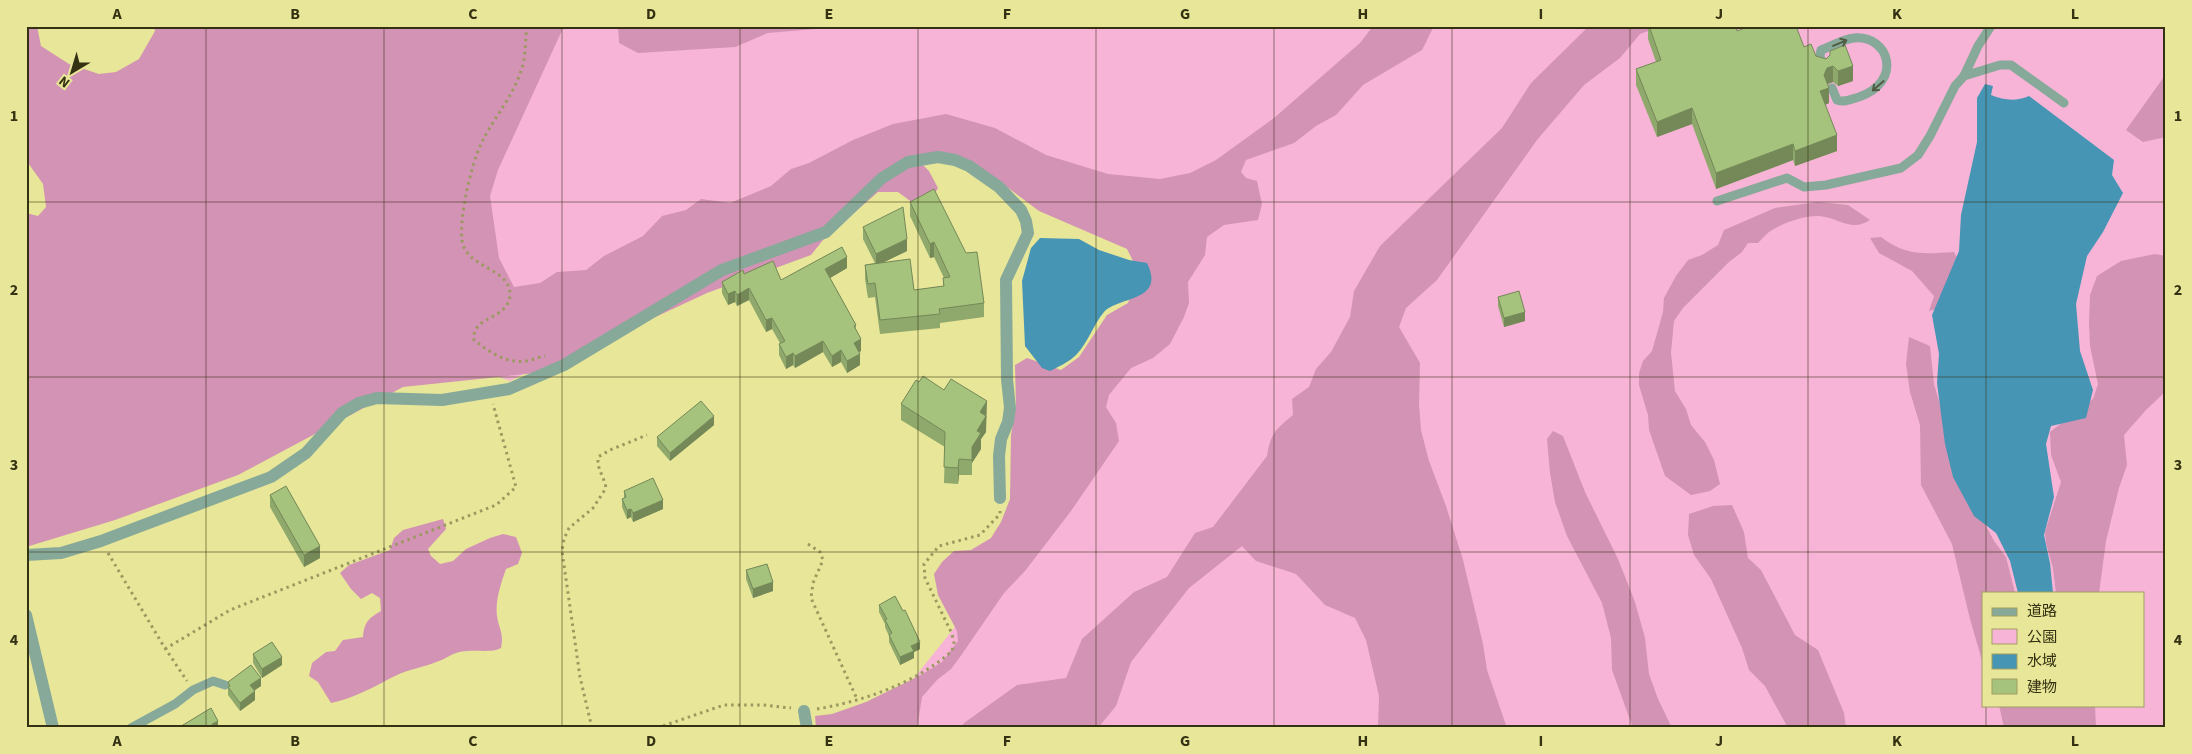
<svg xmlns="http://www.w3.org/2000/svg" width="2192" height="754" font-family="'Source Sans 3','Noto Sans JP',sans-serif">
	<style>
		.green { fill: #f7b4d6; fill-rule: evenodd }
		.forest { fill: #d393b4 }
		.water { fill: #4795b4 }
		.lines { fill: none; stroke-linecap: round; stroke-linejoin: round }
		.path { stroke: #9b995f; stroke-width: 3; stroke-dasharray: 2.5 4; stroke-linecap: butt }
		.service { stroke: #86a99a; stroke-width: 9 }
		.minor { stroke: #86a99a; stroke-width: 12 }
		.wall { fill: #8fa86c }
		.shaded-wall { fill: #748858 }
		.building { fill: #a6c37e; stroke: #748858 }
		.oneway { stroke: #515c42 }
		.grid { fill: none; stroke: #343212; stroke-width: 1; stroke-opacity: 0.55 }
		.neatline { fill: none; stroke: #343212; stroke-width: 2 }
		.grid-label { font-size: 16px; text-anchor: middle; font-weight: bold; fill: #343212 }
	</style>
	<rect width="100%" height="100%" fill="#e8e698"/>
	<path class="green" d="M543 26H2166V728H874L1039 522 1158 233 928 150 577 348 510 381 474 368 464 249ZM1983 593H2143V705H1983Z"/>
	<g class="forest">
		<polygon points="26,26 37,26 41,46 69,64 99,74 116,72 139,59 155,31 154,26 564,26 498,170 490,196 499,258 514,287 540,283 557,272 586,270 604,256 643,236 662,216 686,210 701,199 730,203 771,186 791,169 809,163 853,140 893,124 946,114 995,128 1046,155 1108,174 1160,179 1190,173 1216,160 1274,118 1360,43 1373,26 1434,26 1422,50 1363,85 1336,115 1316,126 1294,143 1246,160 1241,172 1246,178 1257,181 1262,204 1258,220 1224,225 1207,237 1205,255 1188,282 1189,303 1184,317 1170,344 1153,358 1131,368 1109,395 1106,407 1116,423 1119,441 1071,511 1025,571 1004,593 960,657 951,669 937,680 922,697 917,728 816,728 815,716 832,714 866,702 921,675 942,662 958,641 957,631 938,595 934,574 942,562 954,551 971,550 991,538 1001,522 1010,499 1011,435 1016,406 1015,365 1027,358 1061,370 1079,357 1107,315 1128,303 1139,273 1127,249 1039,211 991,175 963,160 916,158 929,171 938,188 932,198 913,203 898,192 878,192 823,240 811,255 707,293 535,373 403,387 238,475 115,520 26,547 26,213 38,216 46,207 43,184 26,160"/>
		<polygon points="618,26 850,26 768,33 735,47 638,53 619,43"/>
		<path d="M1589 26H1662L1640 34 1620 58 1584 85 1537 140 1437 280 1406 308 1399 327 1420 363 1419 404 1421 430 1429 461 1446 506 1463 560 1483 644 1487 670 1507 728H1378L1379 696 1366 640 1355 618 1325 605 1296 574 1256 561 1242 546 1189 588 1131 662 1116 706 1098 728H961L964 723 1017 685 1066 678 1082 639 1134 592 1167 577 1195 533 1213 527 1267 456C1270 434 1276 429 1293 415L1292 399 1309 387 1316 369 1331 352 1350 317 1354 291 1380 246 1502 128 1531 83Z"/>
		<polygon points="2166,74 2166,137 2143,142 2126,130"/>
		<path d="M1818 202 1848 205 1870 220C1853 231 1843 221 1825 217 1811 213 1781 223 1769 232 1765 235 1762 239 1758 243H1748L1742 252 1729 262 1683 308 1674 321 1671 353 1675 391 1686 409 1691 425 1705 442 1714 460 1720 484 1710 491 1691 495 1665 476 1649 430 1648 415 1639 385V373L1643 361 1652 351 1663 312 1664 298 1676 276 1688 260 1702 255 1718 245 1724 230 1775 208Z"/>
		<path d="M1881 237C1906 256 1923 254 1954 252L1962 267 1945 306 1929 311 1934 296 1912 271 1879 253 1870 238Z"/>
		<polygon points="2155,254 2166,256 2166,391 2146,410 2124,435 2127,465 2119,488 2106,541 2099,593 2056,593 2053,568 2046,543 2045,532 2061,482 2051,455 2050,432 2093,399 2098,384 2090,346 2089,322 2090,295 2097,276 2121,261"/>
		<polygon points="1909,337 1930,346 1934,384 1962,480 1994,541 2006,557 2015,593 1983,593 1983,664 1970,619 1952,544 1921,485 1920,425 1910,392 1906,364"/>
		<polygon points="1553,431 1563,436 1585,492 1618,559 1635,602 1645,638 1649,674 1658,699 1672,728 1633,728 1612,670 1611,638 1602,603 1567,536 1555,502 1550,473 1547,439"/>
		<polygon points="1732,505 1744,532 1748,558 1761,570 1795,635 1818,650 1844,713 1846,728 1788,728 1765,686 1749,670 1742,648 1711,579 1694,555 1688,535 1689,514 1713,506"/>
		<path d="M443 519 446 529 428 549 431 556 440 564 453 561 466 549 490 538 503 534 516 537 522 553 518 564 506 569C501 583 495 601 497 616 499 630 504 632 501 648 491 654 471 648 456 653 450 655 445 659 439 661 425 667 409 669 395 676 375 686 353 699 331 703L318 682 309 676 312 663 326 652 335 651 343 640 363 637C364 622 369 618 381 611L380 598 372 593 361 599 351 589 340 573 349 565 390 550 394 538 403 530Z"/>
		<polygon points="1999,705 2095,705 2096,728 2004,728"/>
	</g>
	<g class="water">
		<path d="M1985 84 1993 86 1991 95C2004 100 2015 102 2029 96L2114 160 2112 175 2123 193 2103 232 2087 256 2076 304 2080 351 2093 390 2086 418 2051 426 2046 444 2054 497 2044 535 2050 563 2053 593H2018L2010 561 1996 533 1974 516 1953 477 1945 444 1937 383 1939 354 1932 315 1959 251 1961 215 1977 142V98Z"/>
		<path d="M1040 238 1079 239 1099 250 1129 260 1147 263C1166 302 1119 296 1104 312 1093 325 1088 343 1076 355 1069 362 1058 367 1050 371L1042 368 1025 346 1022 281 1031 248Z"/>
	</g>
	<g class="lines">
		<g class="path">
			<path d="M527 26C525 41 526 58 521 71 512 98 493 119 481 144 471 165 459 218 462 240 465 268 509 267 510 294 510 320 471 315 474 340 488 351 506 364 526 361 532 360 539 357 545 356"/>
			<polyline points="808,544 820,552 823,560 813,583 811,598 857,699"/>
			<polyline points="108,553 163,645 187,681"/>
			<polyline points="165,649 230,610 496,505 516,487 493,404"/>
			<path d="M817 709C864 701 916 683 952 651L954 643 952 634 925 578 924 564 939 546 980 535 1000 514V511"/>
			<path d="M592 728 580 677 562 551 564 539 569 528 593 508 606 488C604 476 597 470 598 457L610 450 647 435"/>
			<polyline points="657,728 724,705 763,705 791,708"/>
		</g>
		<g class="service">
			<path d="M1824 69 1820 56 1821 50C1832 46 1843 39 1854 38 1890 35 1903 82 1859 97 1851 99 1845 103 1837 100L1832 88"/>
			<polyline points="1964,76 1978,46 1991,26"/>
			<polyline points="1717,201 1787,178 1804,187 1826,185 1901,168 1918,155 1930,136 1955,86 1964,76 2000,65 2011,65 2064,103"/>
			<polyline points="131,728 175,704 193,690 213,681 225,685"/>
		</g>
		<g class="minor">
			<polyline points="26,555 61,553 101,541 271,477 306,453 342,413 359,403 377,398 442,400 509,389 564,365 722,270 826,232 882,178 908,162 938,157 955,160 969,166 999,187 1021,210 1026,221 1028,233 1006,280 1007,379 1010,408 1008,422 1001,439 999,456 1000,498"/>
			<polyline points="26,615 53,728"/>
			<polyline points="804,711 807,728"/>
		</g>
	</g>
	<g class="wall">
		<polygon points="1648,26 1736,26 1737,31 1804,47 1816,56 1826,59 1853,81 1838,86 1833,82 1828,84 1829,103 1825,105 1837,151 1795,166 1793,160 1716,189 1692,124 1657,137 1636,85 1636,69 1656,62 1648,39"/>
		<polygon points="910,202 984,303 984,317 940,323 940,328 880,334 875,297 868,298 865,279 865,265 875,263 863,239 863,227 907,251 884,262 914,290 943,286 944,278 934,257 930,258 910,216"/>
		<polygon points="847,268 830,278 856,325 856,329 861,351 859,352 860,365 847,373 841,362 832,367 823,352 795,368 793,365 786,369 779,355 779,344 780,343 772,329 766,332 749,300 737,306 735,302 728,305 722,293 722,282 744,274 781,280"/>
		<polygon points="1498,297 1525,321 1504,327 1498,306"/>
		<polygon points="919,382 987,417 986,418 986,432 981,439 981,449 972,463 972,475 959,475 958,484 944,483 945,447 901,420 901,404"/>
		<polygon points="714,425 670,461 657,446 657,437"/>
		<polygon points="624,491 663,509 633,522 631,517 627,519 622,507 622,499 624,498"/>
		<polygon points="270,495 320,558 304,567 270,507"/>
		<polygon points="746,570 773,591 753,598 746,579"/>
		<polygon points="879,605 920,649 914,652 914,658 900,665 889,642 889,636 885,627 885,624 879,612"/>
		<polygon points="253,654 282,665 262,678 253,663"/>
		<polygon points="228,682 261,686 254,691 255,700 240,711 228,695"/>
	</g>
	<g class="shaded-wall">
		<polygon points="1833,66 1833,82 1827,84 1829,88 1829,103 1820,107 1820,91 1824,75 1827,68"/>
		<polygon points="1853,66 1853,81 1838,86 1838,71"/>
		<polygon points="1692,108 1692,124 1657,137 1657,122"/>
		<polygon points="1837,135 1837,151 1795,166 1795,151"/>
		<polygon points="1793,144 1793,160 1716,189 1716,173"/>
		<polygon points="907,239 907,251 876,266 876,254"/>
		<polygon points="934,242 934,257 930,258 930,244"/>
		<polygon points="847,257 847,268 825,281 825,269"/>
		<polygon points="749,288 749,300 737,306 737,295"/>
		<polygon points="735,291 735,302 728,305 728,294"/>
		<polygon points="1525,312 1525,321 1504,327 1504,318"/>
		<polygon points="772,318 772,329 766,332 766,320"/>
		<polygon points="861,339 861,351 854,355 854,343"/>
		<polygon points="823,341 823,352 795,368 795,356"/>
		<polygon points="841,350 841,362 832,367 832,356"/>
		<polygon points="793,353 793,365 786,369 786,357"/>
		<polygon points="860,354 860,365 847,373 847,361"/>
		<polygon points="987,401 986,432 981,439 981,449 972,463 972,475 972,447 977,431 980,412"/>
		<polygon points="714,416 714,425 670,461 670,453"/>
		<polygon points="959,459 959,475 958,484 958,468"/>
		<polygon points="663,500 663,509 633,522 633,513"/>
		<polygon points="631,509 631,517 627,519 627,510"/>
		<polygon points="320,546 320,558 304,567 304,555"/>
		<polygon points="773,582 773,591 753,598 753,589"/>
		<polygon points="920,642 920,649 914,652 914,658 900,665 900,657 911,646"/>
		<polygon points="282,657 282,665 262,678 262,669"/>
		<polygon points="261,678 261,686 250,693 250,685"/>
		<polygon points="255,691 255,700 240,711 240,703"/>
		<polygon points="218,721 218,728 212,728 212,724"/>
	</g>
	<g class="building">
		<polygon points="1649,26 1736,26 1737,31 1750,26 1796,26 1804,47 1811,44 1816,56 1826,59 1830,55 1830,51 1845,45 1853,66 1838,71 1833,66 1827,68 1824,75 1829,88 1820,91 1837,135 1795,151 1793,144 1716,173 1692,108 1657,122 1636,69 1661,60"/>
		<polygon points="934,189 966,253 977,252 984,303 939,309 940,314 880,320 875,283 868,284 865,265 910,259 914,290 944,286 943,278 950,277 934,242 930,244 910,202"/>
		<polygon points="903,207 907,239 876,254 863,227"/>
		<polygon points="842,247 847,257 825,269 856,325 854,326 861,339 854,343 860,354 847,361 841,350 832,356 823,341 795,356 793,353 786,357 779,344 785,341 772,318 766,320 749,288 737,295 735,291 728,294 722,282 743,270 744,274 773,261 781,280"/>
		<polygon points="1519,291 1525,312 1504,318 1498,297"/>
		<polygon points="923,376 944,390 951,379 987,401 980,412 986,416 977,431 981,433 972,447 972,460 959,459 958,468 944,467 945,432 901,404 916,380 919,382"/>
		<polygon points="701,401 714,416 670,453 657,437"/>
		<polygon points="653,478 663,500 633,513 631,509 627,510 622,499 626,497 624,491"/>
		<polygon points="286,486 320,546 304,555 270,495"/>
		<polygon points="767,564 773,582 753,589 746,570"/>
		<polygon points="895,596 903,611 905,610 920,642 911,646 914,651 900,657 889,635 892,633 885,620 887,619 879,605"/>
		<polygon points="272,642 282,657 262,669 253,654"/>
		<polygon points="251,665 261,678 250,685 255,691 240,703 228,687 230,686 228,682"/>
		<polygon points="211,708 218,721 212,724 214,728 178,728"/>
	</g>
	<defs><path id="oneway-shaft" d="M-6 0H5M1.5-3L5.5 0L1.5 3" fill="none" stroke-width="1.6" stroke-linecap="round" stroke-linejoin="round" transform="scale(1.25)"/></defs>
	<g class="oneway">
		<use href="#oneway-shaft" transform="translate(1840 43) rotate(-23)"/>
		<use href="#oneway-shaft" transform="translate(1878 86) rotate(139)"/>
	</g>
	<path class="grid" d="M206 26V728M384 26V728M562 26V728M740 26V728M918 26V728M1096 26V728M1274 26V728M1452 26V728M1630 26V728M1808 26V728M1986 26V593M26 202H2166M26 377H2166M26 552H2166M1986 705V728"/>
	<rect width="2192" height="754" fill="none" stroke="#e8e698" stroke-width="55"/>
	<rect x="1982" y="592" width="162" height="115" fill="#e8e698" stroke="#a09e62"/>
	<rect x="1992" y="608" width="25" height="8" fill="#86a99a" stroke="#a09e62"/>
	<text x="2027" y="616" font-size="15" fill="#343212">道路</text>
	<rect x="1992" y="629" width="25" height="15" fill="#f7b4d6" stroke="#a09e62"/>
	<text x="2027" y="642" font-size="15" fill="#343212">公園</text>
	<rect x="1992" y="654" width="25" height="15" fill="#4795b4" stroke="#a09e62"/>
	<text x="2027" y="666" font-size="15" fill="#343212">水域</text>
	<rect x="1992" y="679" width="25" height="15" fill="#a6c37e" stroke="#a09e62"/>
	<text x="2027" y="692" font-size="15" fill="#343212">建物</text>
	<g transform="translate(72 72) rotate(218)" stroke="#e8e698" stroke-width="4" paint-order="stroke">
	<path d="M0-4L9 19L0 12L-9 19Z" fill="#343212"/>
	<text y="-8" font-size="14" font-weight="bold" text-anchor="middle" fill="#343212">N</text>
	</g>
	<rect x="28" y="28" width="2136" height="698" class="neatline"/>
	<g class="grid-label">
		<text x="117" y="19">A</text>
		<text x="295" y="19">B</text>
		<text x="473" y="19">C</text>
		<text x="651" y="19">D</text>
		<text x="829" y="19">E</text>
		<text x="1007" y="19">F</text>
		<text x="1185" y="19">G</text>
		<text x="1363" y="19">H</text>
		<text x="1541" y="19">I</text>
		<text x="1719" y="19">J</text>
		<text x="1897" y="19">K</text>
		<text x="2075" y="19">L</text>
		<text x="14" y="121">1</text>
		<text x="2178" y="121">1</text>
		<text x="14" y="295">2</text>
		<text x="2178" y="295">2</text>
		<text x="14" y="470">3</text>
		<text x="2178" y="470">3</text>
		<text x="14" y="645">4</text>
		<text x="2178" y="645">4</text>
		<text x="117" y="746">A</text>
		<text x="295" y="746">B</text>
		<text x="473" y="746">C</text>
		<text x="651" y="746">D</text>
		<text x="829" y="746">E</text>
		<text x="1007" y="746">F</text>
		<text x="1185" y="746">G</text>
		<text x="1363" y="746">H</text>
		<text x="1541" y="746">I</text>
		<text x="1719" y="746">J</text>
		<text x="1897" y="746">K</text>
		<text x="2075" y="746">L</text>
	</g>
</svg>
